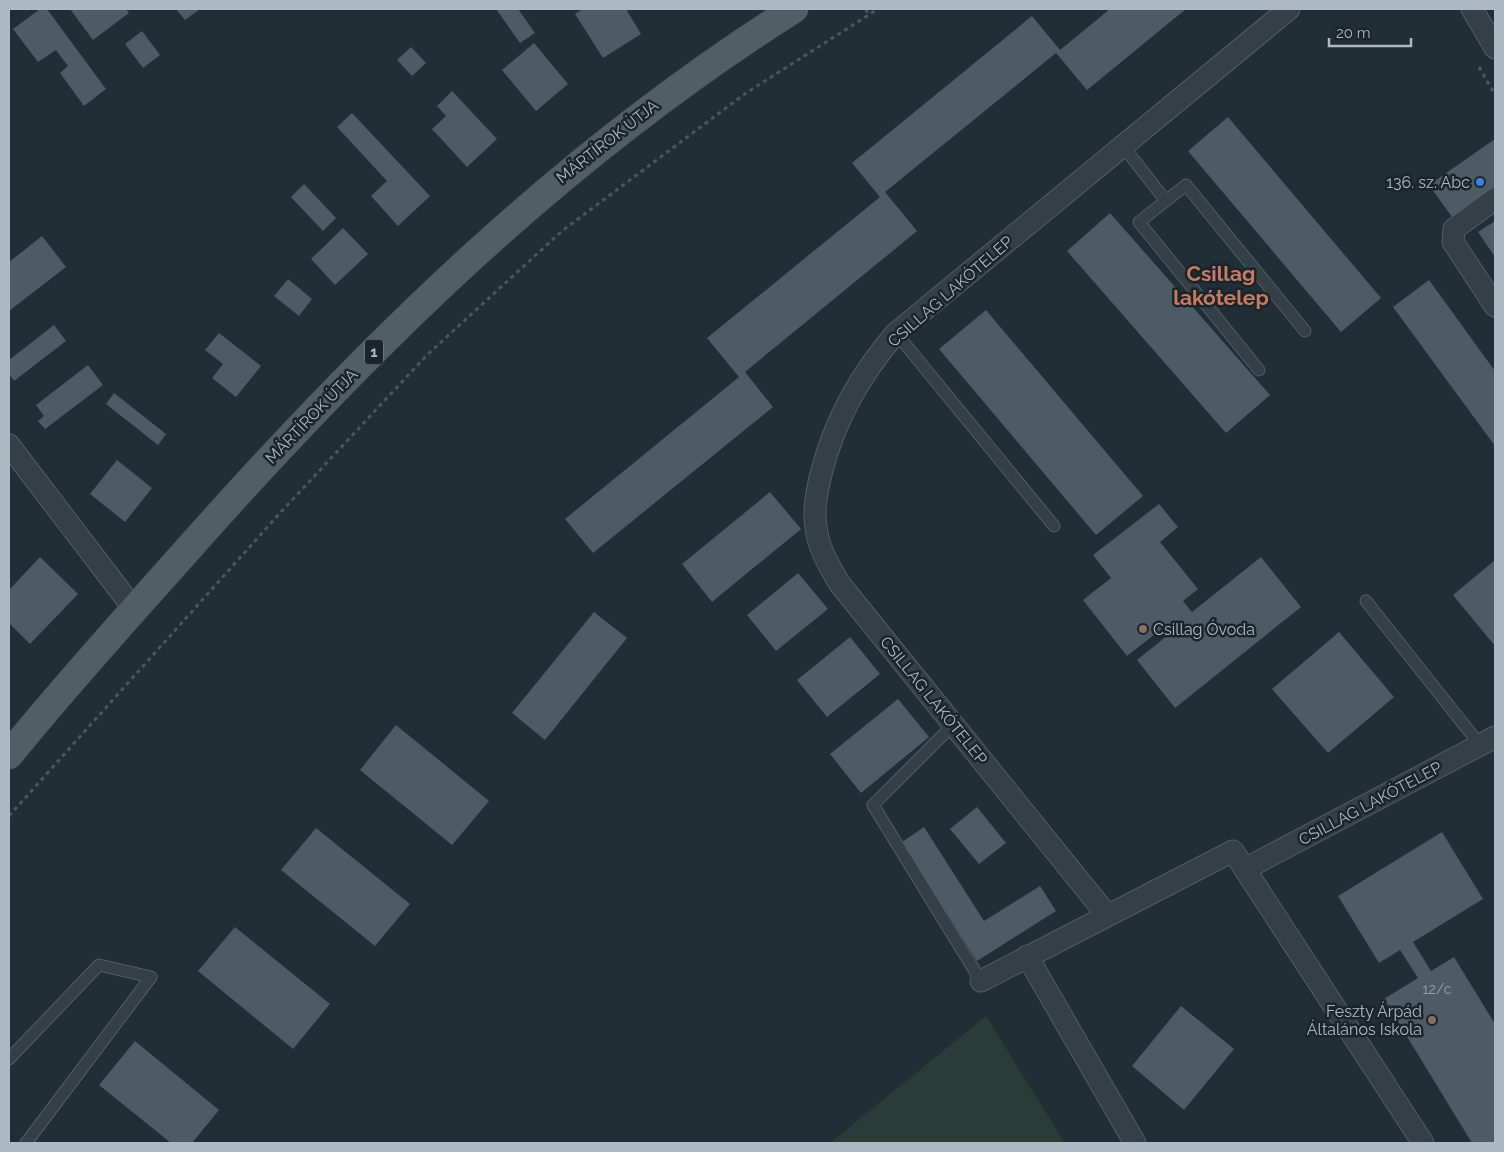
<svg xmlns="http://www.w3.org/2000/svg" width="1504" height="1152" font-family="Raleway,sans-serif">
	<style>
		.green { fill: #293d38 }
		.building { fill: #4c5b64 }
		.lines { fill: none; stroke-linecap: round; stroke-linejoin: round }
		.lane-casing { stroke: #525d64; stroke-width: 13 }
		.street-casing { stroke: #525d64; stroke-width: 23 }
		.primary-casing { stroke: #414b52; stroke-width: 29 }
		.path { stroke: #465a58; stroke-width: 3; stroke-dasharray: 4 4; stroke-linecap: butt }
		.lane { stroke: #343f46; stroke-width: 11 }
		.street { stroke: #343f46; stroke-width: 21 }
		.primary { stroke: #525e66; stroke-width: 28 }
		.shop-dot { fill: #3f7fe0; stroke: #1a242a; stroke-width: 2 }
		.education-dot { fill: #8d6e63; stroke: #1a242a; stroke-width: 2 }
		.labels { text-anchor: middle; stroke-width: 5; stroke-linejoin: round; paint-order: stroke }
		.number-label { font-size: 14px; fill: #96a2ab }
		.shield { fill: #1a242a; stroke: #828d95; stroke-width: 1 }
		.shield-label { font-size: 15px; font-weight: bold; fill: #aebac3 }
		.street-label { font-size: 16px; fill: #aebac3; stroke: #1a242a }
		.poi-label { font-size: 16px; fill: #aebac3; stroke: #1a242a; text-anchor: end }
		.district-label { font-size: 21px; font-weight: bold; fill: #cb7a61; stroke: #1a242a }
	</style>
	<rect width="100%" height="100%" fill="#212e35"/>
	<polygon class="green" points="986,1016 1065,1143 830,1143"/>
	<g class="building">
		<polygon points="40,9 47,9 106,89 84,106 60,73 68,66 56,50 38,62 13,29"/>
		<polygon points="70,9 126,9 129,13 93,40"/>
		<polygon points="176,9 200,9 185,20"/>
		<polygon points="496,9 518,9 535,33 520,43"/>
		<polygon points="583,9 626,9 641,34 603,58 575,14"/>
		<polygon points="1110,9 1186,9 1087,90 1056,53 885,192 917,231 745,372 773,407 593,553 565,519 739,377 707,338 880,197 852,163 1032,16 1060,50"/>
		<polygon points="142,31 160,55 143,68 125,44"/>
		<polygon points="534,43 568,84 536,111 502,70"/>
		<polygon points="411,47 426,63 412,76 397,60"/>
		<polygon points="452,91 497,139 467,167 432,129 446,116 437,106"/>
		<polygon points="352,113 430,196 398,226 371,196 387,181 337,127"/>
		<polygon points="1228,117 1381,298 1341,332 1188,151"/>
		<polygon points="1495,139 1495,186 1452,217 1429,185"/>
		<polygon points="304,184 336,218 323,231 291,197"/>
		<polygon points="1110,213 1270,395 1226,433 1067,251"/>
		<polygon points="1495,221 1495,257 1478,232"/>
		<polygon points="343,228 368,254 335,285 311,259"/>
		<polygon points="42,236 66,267 9,311 9,262"/>
		<polygon points="288,279 312,299 299,316 274,296"/>
		<polygon points="1429,280 1495,371 1495,446 1393,307"/>
		<polygon points="986,310 1143,496 1096,535 939,349"/>
		<polygon points="54,325 66,341 14,381 9,374 9,360"/>
		<polygon points="219,333 261,366 236,397 212,378 223,364 205,350"/>
		<polygon points="88,365 103,385 45,429 38,421 44,416 36,405"/>
		<polygon points="114,393 166,434 158,445 106,404"/>
		<polygon points="117,460 152,488 125,522 90,494"/>
		<polygon points="770,492 801,529 712,602 682,564"/>
		<polygon points="1159,504 1178,527 1160,542 1198,589 1183,601 1192,612 1261,557 1301,607 1175,708 1137,660 1173,631 1168,624 1127,656 1083,600 1111,578 1093,555"/>
		<polygon points="40,557 78,594 30,644 9,623 9,590"/>
		<polygon points="1495,560 1495,646 1453,595"/>
		<polygon points="798,573 828,609 776,651 747,615"/>
		<polygon points="594,612 627,638 545,740 512,713"/>
		<polygon points="1339,632 1394,697 1328,753 1272,689"/>
		<polygon points="850,637 880,674 827,717 797,680"/>
		<polygon points="898,699 929,737 861,793 830,754"/>
		<polygon points="396,725 489,801 452,845 360,770"/>
		<polygon points="977,807 1006,843 979,864 950,829"/>
		<polygon points="924,827 984,921 1040,886 1056,911 977,961 902,842"/>
		<polygon points="316,828 410,904 375,946 281,870"/>
		<polygon points="1442,832 1483,899 1413,942 1431,971 1454,957 1495,1024 1495,1143 1472,1143 1384,999 1418,978 1400,950 1379,963 1338,896"/>
		<polygon points="235,927 330,1004 293,1049 198,971"/>
		<polygon points="1181,1006 1234,1049 1184,1110 1132,1066"/>
		<polygon points="135,1041 219,1110 192,1143 171,1143 99,1085"/>
	</g>
	<g class="lines">
		<defs>
			<g id="lane">
				<polyline points="1123,146 1166,201"/>
				<polyline points="896,333 1054,526"/>
				<polyline points="1259,370 1139,222 1186,185 1305,331"/>
				<polyline points="1366,601 1480,745"/>
				<polyline points="954,724 873,805 981,981"/>
				<polyline points="9,1059 99,965 151,977 26,1143"/>
			</g>
			<g id="street">
				<polyline points="1472,9 1495,48"/>
				<polyline points="1495,199 1454,229 1453,242 1495,306"/>
				<polyline points="9,445 134,609"/>
				<polyline points="1245,869 1495,737"/>
				<path d="M1107 915 839 583C829 565 818 548 816 527 813 509 817 491 821 474 835 419 860 375 896 333L1289 9"/>
				<polyline points="1027,956 1135,1143"/>
				<polyline points="981,981 1233,851 1423,1143"/>
			</g>
			<path id="primary" d="M9 755C64 687 123 622 181 557 365 349 558 158 794 9"/>
		</defs>
		<use href="#lane" class="lane-casing"/>
		<use href="#street" class="street-casing"/>
		<use href="#primary" class="primary-casing"/>
		<g class="path">
			<polyline points="866,9 868,14"/>
			<polyline points="1479,67 1495,95"/>
			<polyline points="9,816 280,513 427,355 562,231 746,93 878,9"/>
		</g>
		<use href="#lane" class="lane"/>
		<use href="#street" class="street"/>
		<use href="#primary" class="primary"/>
	</g>
	<circle class="shop-dot" cx="1480" cy="182" r="5"/>
	<g class="education-dot">
		<circle cx="1143" cy="629" r="5"/>
		<circle cx="1432" cy="1020" r="5"/>
	</g>
	<g class="labels">
		<g class="number-label">
			<text x="1437" y="994">12/c</text>
		</g>
		<rect class="shield" x="365" y="339.5" width="18" height="25" rx="4"/>
		<g class="shield-label">
			<text x="374" y="357">1</text>
		</g>
		<g class="street-label">
			<text transform="translate(607 141) rotate(-38)" y="6">MÁRTÍROK ÚTJA</text>
			<text transform="translate(950 291) rotate(-41)" y="6">CSILLAG LAKÓTELEP</text>
			<text transform="translate(311 416) rotate(-46)" y="6">MÁRTÍROK ÚTJA</text>
			<text transform="translate(934 700) rotate(51)" y="6">CSILLAG LAKÓTELEP</text>
			<text transform="translate(1370 803) rotate(-28)" y="6">CSILLAG LAKÓTELEP</text>
		</g>
		<g class="poi-label">
			<text x="1470" y="188">136. sz. Abc</text>
			<text x="1153" y="635" text-anchor="start">Csillag Óvoda</text>
			<text x="1422" y="1017">Feszty Árpád<tspan x="1422" dy="18">Általános Iskola</tspan></text>
		</g>
		<g class="district-label">
			<text x="1221" y="281">Csillag<tspan x="1221" dy="24">lakótelep</tspan></text>
		</g>
	</g>
	<rect width="1504" height="1152" fill="none" stroke="#aebac3" stroke-width="20"/>
	<path d="M1329 38v8h82v-8" fill="none" stroke="#aebac3" stroke-width="2.5"/>
	<text x="1336" y="38" font-size="15" fill="#aebac3" stroke="#1a242a" stroke-width="4" paint-order="stroke">20 m</text>
</svg>
